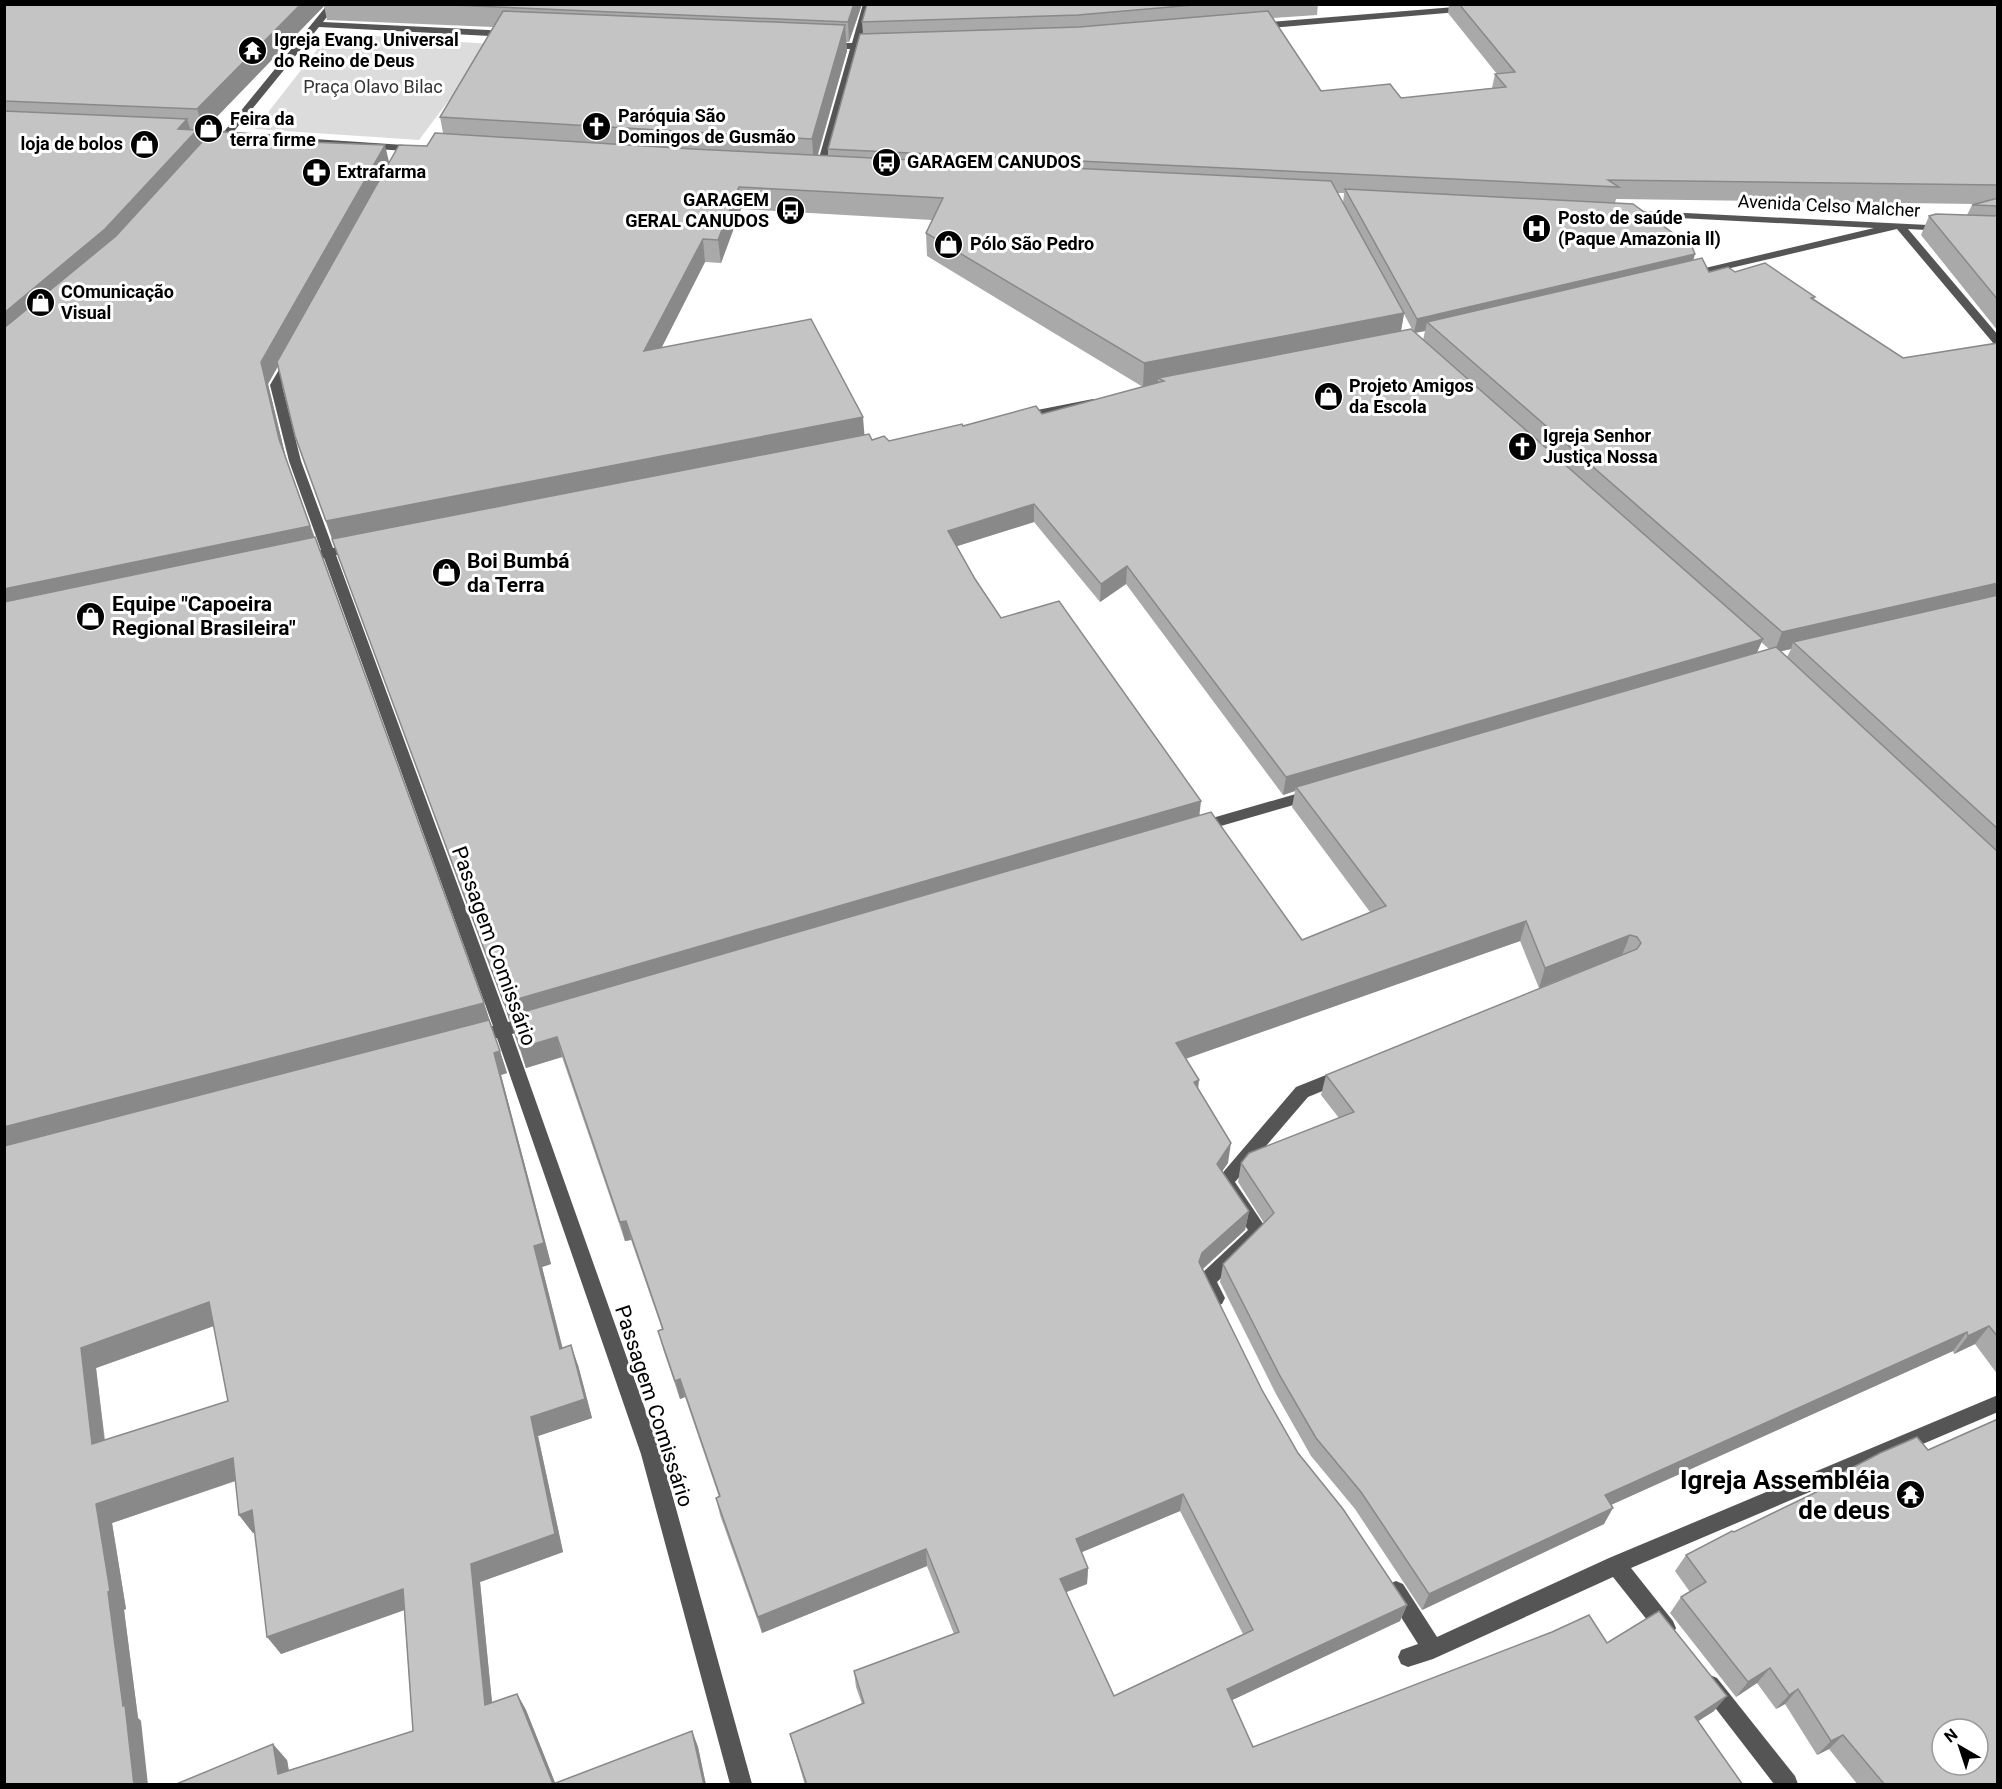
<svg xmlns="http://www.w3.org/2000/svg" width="2002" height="1789" font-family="Roboto,sans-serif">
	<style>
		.green { fill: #dcdcdc }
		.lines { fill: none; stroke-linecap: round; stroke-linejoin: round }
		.minor { fill: #555; fill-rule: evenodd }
		.wall { fill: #a9a9a9; fill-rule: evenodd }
		.shaded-wall { fill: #898989 }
		.building { fill: #c4c4c4; stroke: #898989; stroke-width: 1.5; fill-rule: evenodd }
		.labels { text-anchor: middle; stroke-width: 6; stroke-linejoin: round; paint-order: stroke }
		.far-poi-label { font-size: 18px; font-weight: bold; fill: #000; stroke: #fff; text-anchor: start }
		.far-park-label { font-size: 18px; fill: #333; stroke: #fff }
		.far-street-label { font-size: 18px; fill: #000; stroke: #fff }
		.poi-label { font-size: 21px; font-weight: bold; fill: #000; stroke: #fff; text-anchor: start }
		.street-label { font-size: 21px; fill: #000; stroke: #fff }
		.near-poi-label { font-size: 26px; font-weight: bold; fill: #000; stroke: #fff; text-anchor: end }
	</style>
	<rect width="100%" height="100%" fill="#fff"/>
	<polygon class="green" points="330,33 491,44 419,140 255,129"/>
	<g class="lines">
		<g class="minor">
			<polygon points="328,4 337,4 323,22 509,31 513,34 509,37 319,27 231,135 230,139 223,143 217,143 216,139 176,136 174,134 179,131 222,134"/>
			<polygon points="863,4 871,4 860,43 875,43 879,46 875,49 859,49 825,172 817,174 815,172 850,49 827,49 823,46 827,43 852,43"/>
			<polygon points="1467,6 1471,9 1470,11 1258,29 1254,26 1258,23"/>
			<polygon points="269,136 419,146 424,149 419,152 266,141 264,139"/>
			<polygon points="1626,210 1948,226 1948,230 1944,231 1908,229 1998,335 1998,345 1994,344 1897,229 1688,278 1684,277 1684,273 1874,228 1622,215 1622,211"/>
			<polygon points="290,357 296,360 282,385 301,461 333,548 354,544 360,548 358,551 336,555 508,1022 532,1016 538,1018 540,1022 538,1026 512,1034 661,1454 752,1784 730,1784 641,1454 497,1038 474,1044 468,1043 466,1038 468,1033 493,1026 324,558 301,562 295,558 297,555 321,550 289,461 270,385 286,358"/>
			<polygon points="1093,399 1099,402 1097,404 1022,419 1016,416 1022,413"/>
			<polygon points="1313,789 1318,790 1320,794 1318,798 1200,832 1193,827 1195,823"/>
			<polygon points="1341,1069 1347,1071 1349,1076 1347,1081 1308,1097 1235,1182 1268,1231 1265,1236 1217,1282 1225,1298 1222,1304 1216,1306 1210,1304 1198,1280 1201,1274 1248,1230 1219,1187 1216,1182 1219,1177 1296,1087"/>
			<polygon points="1998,1395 1998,1412 1631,1568 1673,1621 1676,1628 1673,1635 1666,1638 1659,1635 1613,1577 1433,1659 1408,1667 1401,1664 1398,1657 1401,1650 1418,1644 1389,1598 1386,1591 1389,1584 1396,1581 1403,1584 1437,1637 1609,1558"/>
			<polygon points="1710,1675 1717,1678 1795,1776 1798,1784 1774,1784 1703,1692 1700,1685 1703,1678"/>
		</g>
	</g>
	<g class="wall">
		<path d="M4 4H862L849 42H846L847 51 818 155 828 156V149L863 34 862 22 867 4H1318L1317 15 1273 18 1321 91 1401 98 1492 88 1495 74H1497L1448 13 1449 4H1998V331L1921 235 1929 216 1967 215 1972 205 1975 204 1616 199 1615 203 1709 272H1735L1815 297 1814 299 1903 358 1998 343V1375L1975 1344 1954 1354 1953 1351 1611 1505 1604 1524 1422 1610 1355 1509 1311 1456 1276 1394 1220 1282 1223 1264 1264 1223 1238 1182 1241 1163 1339 1118 1321 1095 1326 1075 1597 965 1539 988 1520 941 1186 1058 1228 1163 1222 1171 1249 1211 1245 1230 1202 1270 1262 1390 1298 1453 1407 1605 1400 1621 1232 1700 1253 1747 1607 1643 1714 1711 1698 1721 1743 1785H805L794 1748 790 1734 862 1704 856 1687 854 1671 954 1634 927 1566 762 1633 720 1515 716 1498 719 1497 685 1397 680 1399 663 1349 658 1331 662 1329 631 1240 625 1241 562 1057 526 1068 510 1020 303 460 295 436 278 366 268 384 286 458 484 1003 507 1073 501 1075 551 1264 542 1267 562 1348 578 1365 592 1418 538 1436 563 1552 480 1582 492 1703 517 1694 526 1710 555 1783 692 1731 698 1747 706 1785H174L287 1760 289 1770 413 1731 404 1610 281 1654 255 1532 253 1533 239 1515 236 1481 112 1523 126 1609 124 1610 138 1718 141 1721 4 1785ZM324 6 327 20 493 27 440 117 443 133 427 146 389 162 289 141 201 143 191 129 204 130ZM1338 193H1344L1343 203ZM741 209 932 220 926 233 927 256 1143 387 1042 414 963 426 889 441 872 440 864 435 662 347 705 262 721 263ZM1404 314 1413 331H1401ZM1425 331 1423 340 1415 333ZM1034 522 1100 602 1126 584 1283 795 1295 791 1292 807 1370 912 1302 940 1200 815 1001 618 975 579 957 546ZM1761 642 1769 649 1757 652ZM1791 649 1787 657 1780 651 1786 650ZM214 1326 228 1401 105 1440 96 1368ZM1180 1511 1243 1634 1114 1696 1066 1592 1087 1584 1088 1568 1082 1552Z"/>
		<polygon points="1928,1450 1998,1785 1858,1785 1829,1749 1817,1755 1785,1704 1776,1709 1757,1683 1736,1697 1670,1613 1681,1597 1690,1592 1675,1571 1686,1555 1821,1490 1829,1480"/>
	</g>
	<g class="shaded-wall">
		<polygon points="301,4 323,4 324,6 204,130 197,109"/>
		<polygon points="854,4 862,4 849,42 848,22"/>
		<polygon points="845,25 847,51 814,167 812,139"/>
		<polygon points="187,119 192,135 197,130 204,151 4,344 4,313"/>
		<polygon points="385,145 390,166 268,384 287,462 279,439 261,362"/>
		<polygon points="739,187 741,209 721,263 718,240"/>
		<polygon points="703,239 705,262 648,374 644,351"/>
		<polygon points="1695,254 1691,269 1427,322 1425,331 1414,333 1417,319"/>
		<polygon points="1404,313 1400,336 1164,381 1158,378 1158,384 1143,387 1144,363"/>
		<polygon points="863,417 865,441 334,545 326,521"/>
		<polygon points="1034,504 1034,522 948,549 948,531"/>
		<polygon points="310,526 318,548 4,615 4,589"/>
		<polygon points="1127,566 1126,584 1100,602 1101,584"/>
		<polygon points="1998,583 1998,602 1793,642 1791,649 1774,653 1782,632"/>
		<polygon points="1763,639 1755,657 1296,787 1295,791 1283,795 1286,777"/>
		<polygon points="1201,801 1199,819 509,1020 504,1003"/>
		<polygon points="1526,921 1520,941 1174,1063 1176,1043"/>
		<polygon points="1630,935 1622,955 1539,988 1545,968"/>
		<polygon points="484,1003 491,1025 4,1153 4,1127"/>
		<polygon points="557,1037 562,1057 526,1068 520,1048"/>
		<polygon points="500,1051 507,1073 501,1075 551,1264 542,1267 568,1369 560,1349 534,1246 494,1053"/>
		<polygon points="1199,1080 1197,1100 1194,1082"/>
		<polygon points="1231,1143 1228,1163 1214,1183 1217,1164"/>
		<polygon points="1249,1211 1245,1230 1199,1272 1199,1262 1202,1253"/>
		<polygon points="626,1221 631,1240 625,1241 620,1222"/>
		<polygon points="209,1302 222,1323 96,1368 107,1463 92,1444 81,1348"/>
		<polygon points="1989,1326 1975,1344 1954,1354 1968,1336"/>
		<polygon points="1967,1332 1953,1351 1595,1512 1605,1495"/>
		<polygon points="571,1345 578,1365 592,1418 538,1436 563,1552 480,1582 494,1722 485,1705 471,1564 531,1417"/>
		<polygon points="680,1379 685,1397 680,1399 675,1381"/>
		<polygon points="233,1458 246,1477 112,1523 126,1609 124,1610 138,1718 141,1721 148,1785 134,1785 96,1504"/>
		<polygon points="1183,1494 1180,1511 1075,1555 1076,1539"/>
		<polygon points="1613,1508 1604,1524 1422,1610 1429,1594"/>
		<polygon points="252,1510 265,1529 253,1533 239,1515"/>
		<polygon points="926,1549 927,1566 762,1633 758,1617"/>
		<polygon points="1088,1568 1087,1584 1059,1595 1060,1579"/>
		<polygon points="403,1589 413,1607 281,1654 267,1637"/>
		<polygon points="1407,1605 1400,1621 1224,1704 1227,1689"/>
		<polygon points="1770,1668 1757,1683 1736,1697 1748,1682"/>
		<polygon points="1798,1689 1785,1704 1776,1709 1789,1695"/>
		<polygon points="517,1694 526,1710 556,1785 553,1785"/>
		<polygon points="1727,1696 1714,1711 1683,1731 1695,1717"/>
		<polygon points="692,1731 698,1747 706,1785 704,1785"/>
		<polygon points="1843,1735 1829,1749 1817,1755 1831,1741"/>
		<polygon points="273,1744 287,1760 291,1785 278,1774"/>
	</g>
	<g class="building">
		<polygon points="4,4 301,4 197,109 4,101"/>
		<polygon points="427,4 854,4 848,22"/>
		<polygon points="867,4 1205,4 1078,15 862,22"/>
		<polygon points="1459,4 1998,4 1998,185 1608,180 1619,187 828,149 860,34 1079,27 1268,11 1321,91 1390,84 1401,98 1506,87 1495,74 1515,72"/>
		<polygon points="503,11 845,25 812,139 440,117"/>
		<polygon points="4,111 187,119 178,129 197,130 105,229 4,313"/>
		<polygon points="212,131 287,136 283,141 385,145 261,362 279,439 310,526 4,589 4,328 116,236"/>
		<polygon points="435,133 693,149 1331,181 1404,313 1144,363 926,233 943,198 739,187 718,240 703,239 644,351 811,319 863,417 326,521 295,436 277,362 399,145 427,146"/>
		<polygon points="1345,189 1633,204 1692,247 1695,254 1417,319"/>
		<polygon points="1998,198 1998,206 1972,205"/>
		<polygon points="1936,214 1998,216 1998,300 1929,216"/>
		<polygon points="1702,258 1709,272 1728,267 1735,272 1765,263 1815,297 1811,298 1903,358 1998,343 1998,583 1782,632 1427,322"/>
		<polygon points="1411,329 1763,639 1286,777 1127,566 1101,584 1034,504 948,531 975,579 1001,618 1059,601 1201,801 504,1003 332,539 869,434 872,440 884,436 889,441 962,424 963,426 1036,406 1042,414 1164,381 1158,378"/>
		<polygon points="315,537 484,1003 4,1127 4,602"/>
		<polygon points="1998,595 1998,829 1793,642"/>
		<path d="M1776 647 1998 852V1337L1989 1326 1968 1336 1967 1332 1605 1495 1613 1508 1429 1594 1361 1492 1316 1438 1280 1376 1223 1264 1274 1213 1241 1163 1249 1153 1354 1112 1326 1075 1637 949 1641 943 1637 937 1630 935 1545 968 1526 921 1176 1043 1199 1080 1194 1082 1231 1143 1217 1164 1249 1211 1202 1253 1199 1262 1262 1390 1298 1453 1343 1509 1407 1605 1227 1689 1253 1747 1552 1632 1589 1615 1607 1643 1659 1611 1727 1696 1695 1717 1743 1785H807L790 1734 864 1703 854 1671 959 1632 926 1549 758 1617 716 1498 720 1496 680 1379 675 1381 658 1331 663 1329 626 1221 620 1222 557 1037 520 1048 509 1016 1211 812 1302 940 1386 906 1296 787ZM1183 1494 1253 1630 1114 1696 1060 1579 1088 1568 1076 1539Z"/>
		<path d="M489 1020 500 1051 494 1053 544 1243 534 1246 560 1349 571 1345 585 1399 531 1417 555 1534 471 1564 485 1705 517 1694 553 1784 692 1731 704 1785H174L273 1744 278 1774 413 1731 403 1589 267 1637 252 1510 239 1515 233 1458 96 1504 110 1591 108 1592 123 1706 125 1705 134 1785H4V1146ZM209 1302 228 1401 92 1444 81 1348Z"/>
		<path d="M1998 1419V1785H1885L1843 1735 1831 1741 1798 1689 1789 1695 1770 1668 1748 1682 1681 1597 1706 1582 1686 1555 1732 1531 1734 1532 1833 1484 1829 1480 1880 1453 1917 1437 1928 1450ZM1942 1729H1978V1765H1942Z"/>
	</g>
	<defs>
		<symbol id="temple-disc" viewBox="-11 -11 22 22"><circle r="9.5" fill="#000" stroke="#fff"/><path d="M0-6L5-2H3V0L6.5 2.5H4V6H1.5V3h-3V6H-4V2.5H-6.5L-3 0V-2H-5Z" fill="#fff"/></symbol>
		<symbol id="church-disc" viewBox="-11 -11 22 22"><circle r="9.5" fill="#000" stroke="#fff"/><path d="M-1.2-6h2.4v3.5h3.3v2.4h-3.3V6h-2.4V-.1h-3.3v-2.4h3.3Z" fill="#fff"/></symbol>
		<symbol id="shop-disc" viewBox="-11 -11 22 22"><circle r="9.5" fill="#000" stroke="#fff"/><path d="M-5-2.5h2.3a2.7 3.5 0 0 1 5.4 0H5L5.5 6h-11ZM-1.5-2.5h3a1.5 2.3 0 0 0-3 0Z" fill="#fff"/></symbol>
		<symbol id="bus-disc" viewBox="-11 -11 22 22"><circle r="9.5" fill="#000" stroke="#fff"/><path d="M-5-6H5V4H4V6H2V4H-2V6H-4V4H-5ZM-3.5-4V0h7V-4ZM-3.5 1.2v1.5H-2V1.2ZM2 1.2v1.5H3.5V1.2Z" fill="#fff"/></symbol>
		<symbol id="pharmacy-disc" viewBox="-11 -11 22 22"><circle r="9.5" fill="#000" stroke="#fff"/><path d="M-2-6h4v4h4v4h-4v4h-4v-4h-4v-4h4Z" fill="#fff"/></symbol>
		<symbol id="hospital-disc" viewBox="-11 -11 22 22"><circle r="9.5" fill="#000" stroke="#fff"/><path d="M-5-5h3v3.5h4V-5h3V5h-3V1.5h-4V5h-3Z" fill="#fff"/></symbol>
	</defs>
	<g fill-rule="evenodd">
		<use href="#temple-disc" x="236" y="34" width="33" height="33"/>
		<use href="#church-disc" x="580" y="110" width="33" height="33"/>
		<use href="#shop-disc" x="192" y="112" width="33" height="33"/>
		<use href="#shop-disc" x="128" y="128" width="33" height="33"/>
		<use href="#bus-disc" x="870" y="146" width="33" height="33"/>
		<use href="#pharmacy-disc" x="300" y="156" width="33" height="33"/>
		<use href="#bus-disc" x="774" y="194" width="33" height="33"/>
		<use href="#hospital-disc" x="1520" y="212" width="33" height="33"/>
		<use href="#shop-disc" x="932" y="228" width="33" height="33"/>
		<use href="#shop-disc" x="24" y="286" width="33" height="33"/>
		<use href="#shop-disc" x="1312" y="380" width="33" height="33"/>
		<use href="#church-disc" x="1506" y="430" width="33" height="33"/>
		<use href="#shop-disc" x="430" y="556" width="33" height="33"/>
		<use href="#shop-disc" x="74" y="600" width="33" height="33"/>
		<use href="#temple-disc" x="1894" y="1478" width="33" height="33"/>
	</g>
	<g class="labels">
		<g class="far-poi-label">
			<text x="274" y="46">Igreja Evang. Universal<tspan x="274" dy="21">do Reino de Deus</tspan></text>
			<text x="618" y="122">Paróquia São<tspan x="618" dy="21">Domingos de Gusmão</tspan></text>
			<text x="230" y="125">Feira da<tspan x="230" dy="21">terra firme</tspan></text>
			<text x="123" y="150" text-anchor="end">loja de bolos</text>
			<text x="907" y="168">GARAGEM CANUDOS</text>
			<text x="337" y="178">Extrafarma</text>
			<text x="769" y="206" text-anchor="end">GARAGEM<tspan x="769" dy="21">GERAL CANUDOS</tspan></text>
			<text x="1558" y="224">Posto de saúde<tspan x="1558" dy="21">(Paque Amazonia ll)</tspan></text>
			<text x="970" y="250">Pólo São Pedro</text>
			<text x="61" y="298">COmunicação<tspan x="61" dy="21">Visual</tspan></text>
			<text x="1349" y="392">Projeto Amigos<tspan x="1349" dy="21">da Escola</tspan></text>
			<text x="1543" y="442">Igreja Senhor<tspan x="1543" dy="21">Justiça Nossa</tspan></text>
		</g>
		<g class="far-park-label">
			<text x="373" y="93">Praça Olavo Bilac</text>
		</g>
		<g class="far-street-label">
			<text transform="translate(1829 206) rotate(3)" y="6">Avenida Celso Malcher</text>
		</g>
		<g class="poi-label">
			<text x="467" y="568">Boi Bumbá<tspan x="467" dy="24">da Terra</tspan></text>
			<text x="112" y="611">Equipe "Capoeira<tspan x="112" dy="24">Regional Brasileira"</tspan></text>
		</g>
		<g class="street-label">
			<text transform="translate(494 946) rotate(70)" y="7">Passagem Comissário</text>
			<text transform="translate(654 1406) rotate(72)" y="7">Passagem Comissário</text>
		</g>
		<g class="near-poi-label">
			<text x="1890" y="1489">Igreja Assembléia<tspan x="1890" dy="30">de deus</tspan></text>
		</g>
	</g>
	<rect width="2002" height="1789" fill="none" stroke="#000000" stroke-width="12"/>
	<g transform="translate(1960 1747) rotate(321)"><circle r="28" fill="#ffffff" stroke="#999999" stroke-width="1.5"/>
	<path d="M0-4.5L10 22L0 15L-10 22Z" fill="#000000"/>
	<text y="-9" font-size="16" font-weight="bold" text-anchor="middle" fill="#000000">N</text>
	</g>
</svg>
